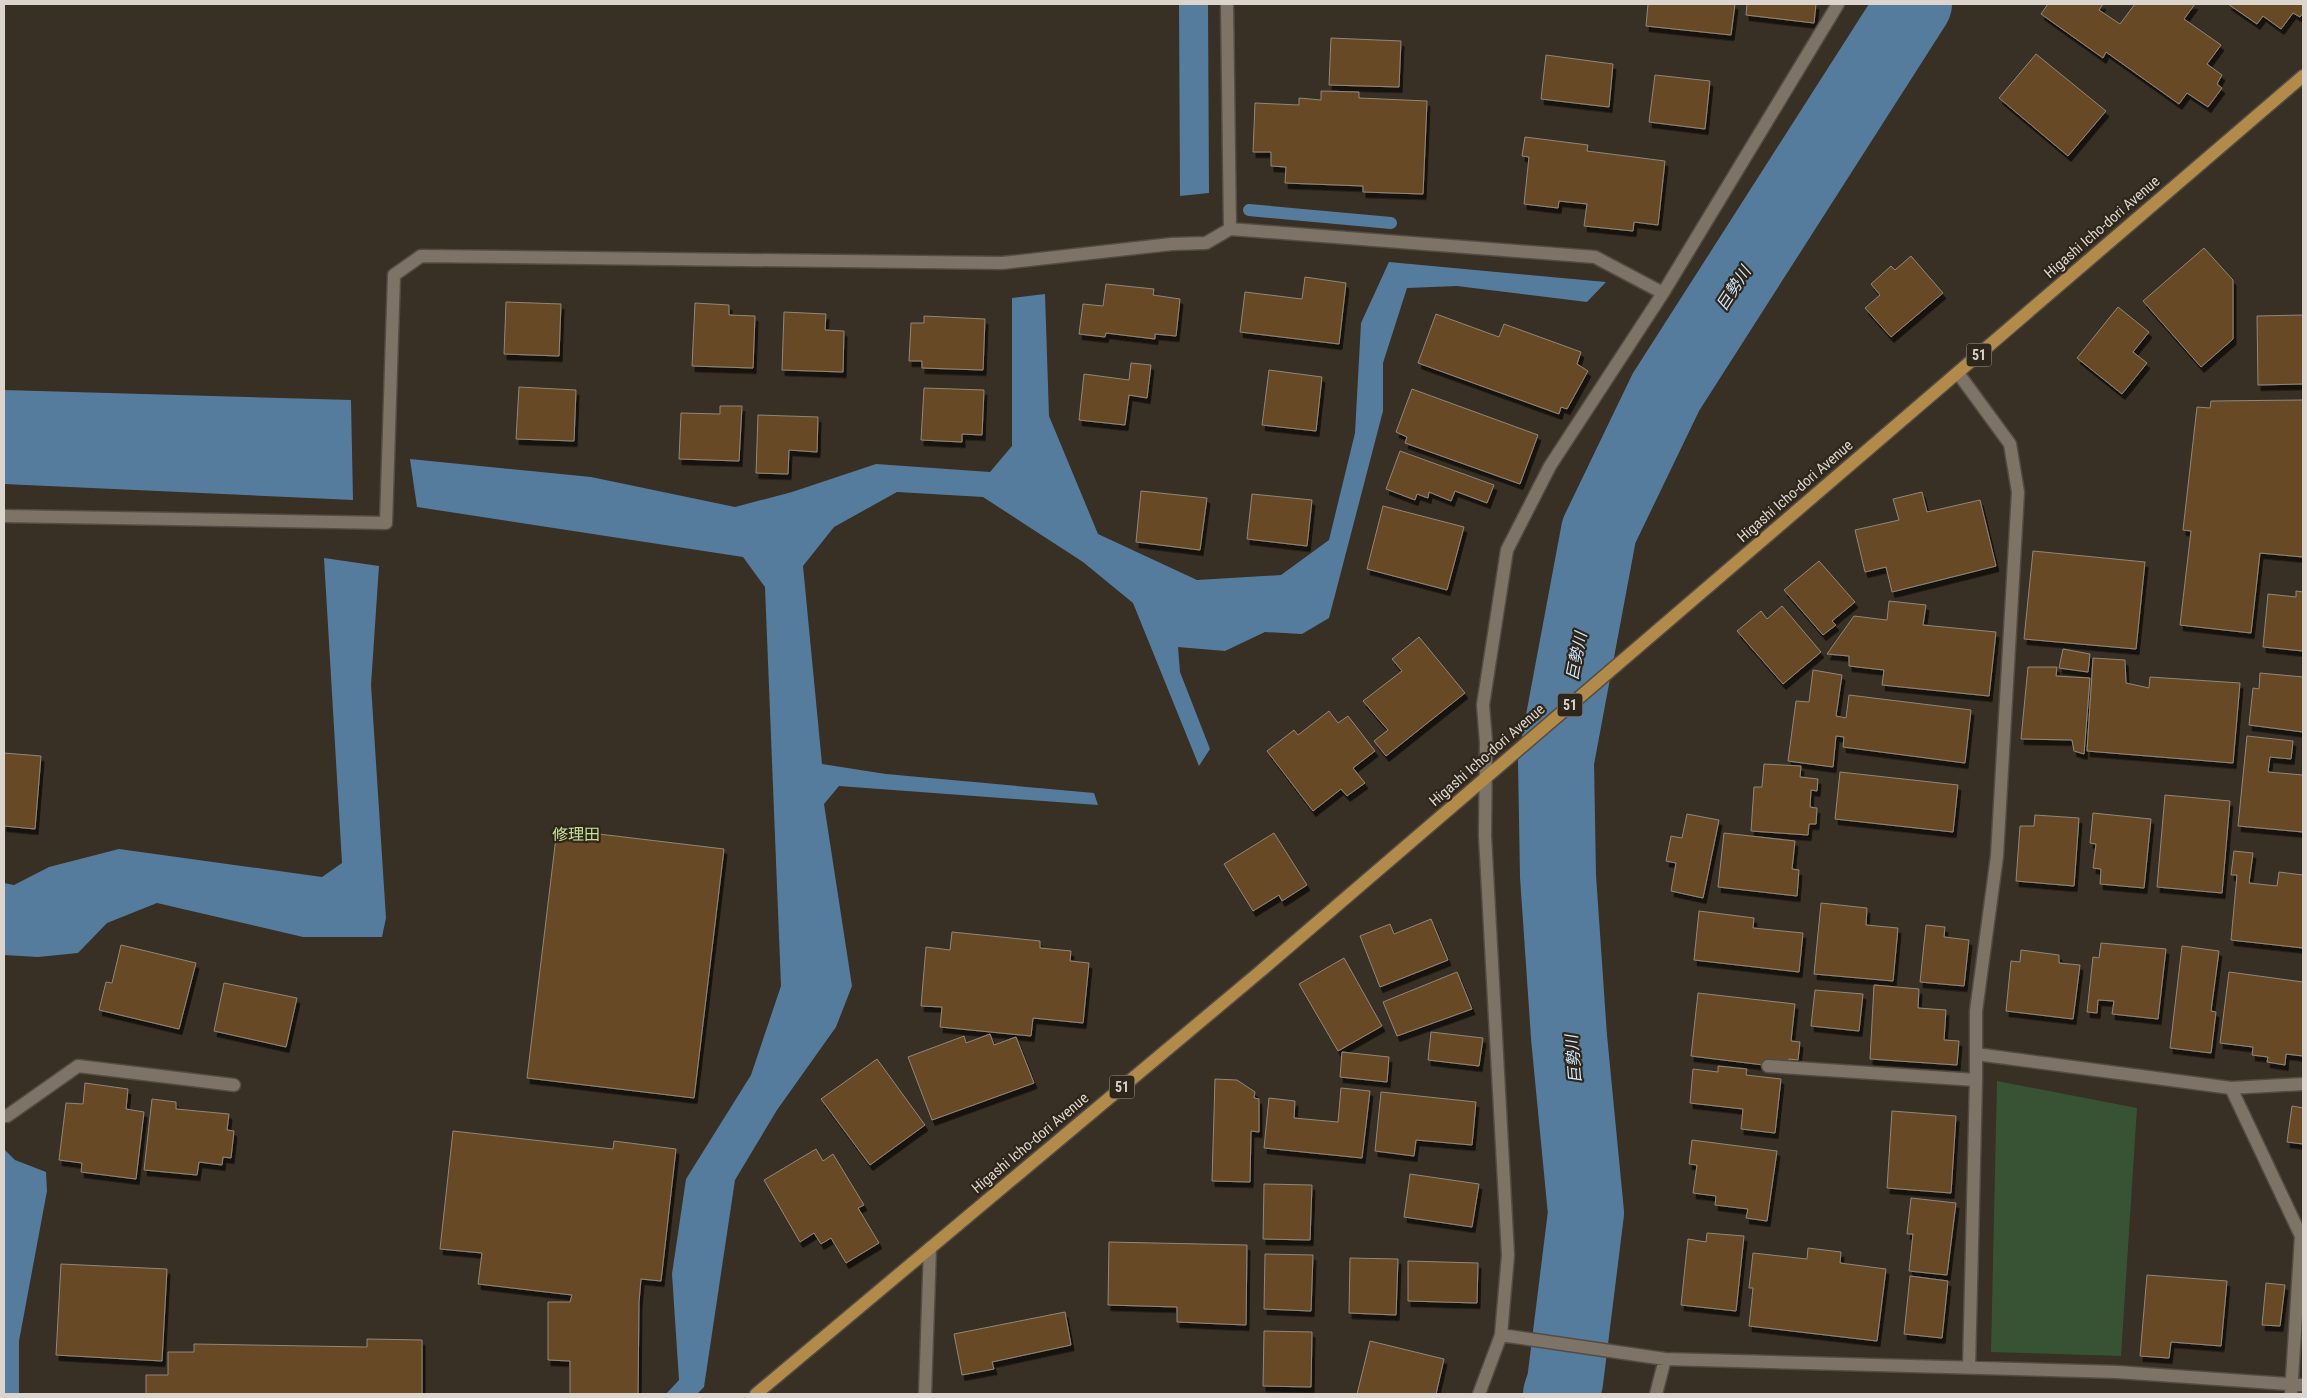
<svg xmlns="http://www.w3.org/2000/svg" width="2307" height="1398" viewBox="0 0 2307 1398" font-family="'Roboto Condensed','Noto Sans JP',sans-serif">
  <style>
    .green { fill: #375334 }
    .water { fill: #557c9c }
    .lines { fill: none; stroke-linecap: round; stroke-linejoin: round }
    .stream { stroke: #557c9c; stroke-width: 12 }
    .river { stroke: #557c9c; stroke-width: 76 }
    .building { fill: #684a25; stroke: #91867a; filter: url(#shadow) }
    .minor-casing { stroke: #544c43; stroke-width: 15 }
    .primary-casing { stroke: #544c43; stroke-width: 15 }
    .minor { stroke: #7d7367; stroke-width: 12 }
    .primary { stroke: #b28a4a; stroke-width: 12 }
    .labels { text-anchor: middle; stroke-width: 4.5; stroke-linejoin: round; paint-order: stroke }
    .shield { fill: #2e251b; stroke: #a7a098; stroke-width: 1 }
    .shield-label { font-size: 14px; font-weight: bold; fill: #dbd5ce }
    .street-label { font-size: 15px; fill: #dbd5ce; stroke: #2e251b }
    .water-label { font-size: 16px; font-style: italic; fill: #cfe7fc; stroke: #2e251b }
    .neighbourhood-label { font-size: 16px; fill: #c6e097; stroke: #2e251b }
  </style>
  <defs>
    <filter id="shadow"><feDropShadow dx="3" dy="5.5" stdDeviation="0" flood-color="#0009"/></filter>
  </defs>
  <rect width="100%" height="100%" fill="#382f25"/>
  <path class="green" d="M1997 1081 2137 1108 2121 1356 1991 1352Z"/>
  <path class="water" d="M1179 4H1208L1209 193 1180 196Z
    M1389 262 1606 282 1587 302 1457 286 1407 288 1383 363V411L1329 618 1302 634 1265 632 1225 651 1178 647 1180 672 1210 749 1199 766 1133 603 1083 562 983 497 897 492 834 527 803 566 822 764 886 774 1094 793 1098 805 839 786 824 804 852 986 836 1027 777 1110 735 1180 704 1387 697 1394H666L679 1380 672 1274 686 1179 751 1075 781 986 765 587 743 557 417 507 410 459 591 477 735 507 792 492 876 464 990 472 1012 446V298L1045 294 1049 416 1098 534 1197 580 1281 575 1329 540 1355 433 1361 323Z
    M4 390 351 400 353 500 4 484Z
    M324 558 379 566 371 685 386 918 382 937H303L157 903 107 923 78 953 38 957 4 955V883L14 885 49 867 119 849 322 877 342 863Z
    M4 1149 15 1160 46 1172 47 1191 19 1341V1394H4Z"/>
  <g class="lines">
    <path class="stream" d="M1249 210 1391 223"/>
    <path class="river" d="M1561 1394 1565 1382 1586 1213 1569 1037 1558 876 1556 761 1599 531 1666 392 1914 4"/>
  </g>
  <path class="building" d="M1648 4H1735L1731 35 1646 26Z
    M1747 4H1816L1814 23 1746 15Z
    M2048 4H2103L2099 10 2120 24 2135 4H2195L2184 19 2221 45 2207 64 2222 75 2217 84 2222 88 2208 107 2187 93 2179 104 2106 52 2103 58 2041 14Z
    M2228 4H2303V13L2300 17 2293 13 2281 29 2263 16 2257 24Z
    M1331 38 1401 41 1399 87 1329 85Z
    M2036 54 2106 111 2068 156 1999 98Z
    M1546 55 1613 64 1609 107 1541 99Z
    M1655 75 1710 81 1705 129 1649 122Z
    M1321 91 1359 92V98L1427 101 1423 194 1363 192V186L1285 183 1286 167 1271 166V152H1253L1255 103 1299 105V98L1321 100Z
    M1525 137 1588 145 1587 151 1665 161 1658 225 1634 222 1633 231 1584 226 1587 204 1559 201 1558 208 1524 204 1529 157 1522 156Z
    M2204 248 2233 280V339L2201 367 2143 301Z
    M1911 256 1943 293 1891 337 1865 308 1880 295 1871 284 1891 266 1895 270Z
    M1305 277 1346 283 1339 344 1240 332 1245 292 1302 299Z
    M1106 284 1154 289 1153 295 1180 299 1176 336 1155 334V339L1106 333 1105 337 1079 334 1083 304 1103 306Z
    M506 302 561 304 559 356 504 354Z
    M695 303 729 305V315L755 316 753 368 692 366Z
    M2118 307 2149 332 2133 352 2147 363 2122 394 2077 358Z
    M784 312 826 314 825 330 844 331 843 372 782 370Z
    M1436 314 1499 337 1504 324 1581 352 1577 364 1588 371 1567 409 1561 407 1559 414 1418 363Z
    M2303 315V384L2258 385 2257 316Z
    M924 316 985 319 983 370 922 368V361H909L911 323H924Z
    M1131 363 1151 365 1147 398 1129 395 1125 425 1079 420 1084 374 1129 380Z
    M1269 370 1322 377 1316 431 1262 425Z
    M519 387 576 390 574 441 516 439Z
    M924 388 984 390 982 435 962 434V442L921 440Z
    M1412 389 1538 435 1520 484 1405 443 1407 437 1396 432Z
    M2303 400V557L2260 553 2251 633 2180 625 2191 531 2183 530 2197 407 2210 408 2211 401Z
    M720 406H742L739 461 679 459 681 413 720 414Z
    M758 415 818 417 817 452 789 450 788 474 756 473Z
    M1400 451 1494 485 1487 503 1455 491 1451 501 1429 492 1428 498 1417 494 1415 500 1386 489Z
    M1141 491 1207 498 1200 550 1136 542Z
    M1922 492 1927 512 1980 500 1996 566 1892 592 1886 567 1865 572 1855 530 1899 520 1893 499Z
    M1252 494 1312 500 1307 546 1247 539Z
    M1383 506 1464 527 1447 590 1367 569Z
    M2033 551 2145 562 2136 649 2024 639Z
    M1819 561 1855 602 1832 621 1836 625 1823 635 1784 590Z
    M2296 591 2303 592V651L2263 647 2268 594 2296 597Z
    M1889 601 1926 605 1923 625 1996 632 1989 696 1882 685 1884 670 1849 666V656L1827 654 1854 616 1887 620Z
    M1782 606 1821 652 1783 684 1737 631 1761 611 1767 619Z
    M1419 637 1465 693 1386 756 1374 741 1388 730 1363 701 1402 671 1392 659Z
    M2063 649 2090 654 2088 672 2059 668Z
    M2093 658 2125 660 2126 683 2149 688 2150 677 2240 683 2233 763 2087 751Z
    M2028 667H2057L2056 676 2090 678 2084 754 2074 751 2072 740 2021 739Z
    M1813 670 1842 675 1836 716 1846 718 1849 695 1971 710 1965 763 1843 747 1844 737 1836 736 1833 767 1788 761 1796 701 1809 702Z
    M2260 673 2303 677V732L2249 725 2253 688 2259 689Z
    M1329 711 1338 723 1348 716 1375 751 1353 768 1365 783 1347 796 1341 789 1313 811 1267 751 1294 730 1298 735Z
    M2247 736 2293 741 2291 759 2270 757 2268 772 2303 775V832L2238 826Z
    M4 753 41 756 35 829 4 826Z
    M1764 764 1801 766 1800 777 1818 779 1817 791 1811 790 1810 807 1817 808 1816 824H1809L1808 835 1751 831 1754 787H1762Z
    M1840 772 1958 785 1953 832 1835 819Z
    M2165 795 2230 801 2222 893 2157 887Z
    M2093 813 2151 819 2144 888 2100 884 2101 869 2093 868 2096 844 2090 843Z
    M1687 814 1719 820 1703 898 1671 891 1676 863 1666 861 1671 836 1682 838Z
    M2035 815 2079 818 2074 886 2016 881 2020 826H2034Z
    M557 829 724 849 694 1098 527 1078Z
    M1274 833 1307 885 1282 901 1279 895 1253 911 1224 864Z
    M1724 833 1795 841 1792 869 1799 870 1797 896 1718 887Z
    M2234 851 2253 853 2249 883 2277 886 2279 872 2303 875V948L2231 940 2237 875H2231Z
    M1821 903 1867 908 1866 925 1898 928 1893 981 1814 974Z
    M1699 911 1754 918 1753 928 1803 933 1799 972 1694 960Z
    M1431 919 1448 960 1380 987 1360 936 1390 924 1394 934Z
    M1926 925 1945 927 1944 937 1969 940 1964 986 1920 982Z
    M952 932 1040 941V948L1071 951 1070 961 1089 963 1083 1023 1033 1018 1031 1036 940 1027 942 1007 921 1006 926 947 950 950Z
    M2101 943 2166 949 2158 1019 2112 1014 2114 1001 2098 1000 2097 1013 2087 1012 2093 957 2099 958Z
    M121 945 196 963 179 1029 99 1010 106 982 112 983Z
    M2182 946 2219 951 2211 1011 2216 1012 2211 1053 2170 1048Z
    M2021 950 2059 955V963L2080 965 2073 1019 2006 1011 2011 961 2020 962Z
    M1344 958 1382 1026 1338 1051 1299 984Z
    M1457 972 1472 1009 1397 1036 1383 1002Z
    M2229 972 2303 982V1056L2286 1054 2285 1065 2267 1062 2268 1057 2252 1055 2253 1047 2220 1043Z
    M224 983 297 998 286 1047 214 1031Z
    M1874 985 1919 989 1918 1008 1946 1010 1944 1040 1959 1041 1957 1065 1870 1059Z
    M1815 990 1863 994 1859 1031 1811 1026Z
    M1698 993 1795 1004 1791 1041 1800 1042 1798 1060 1789 1059 1788 1068 1691 1056Z
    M1431 1032 1483 1038 1479 1066 1428 1060Z
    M990 1034 994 1045 1016 1037 1034 1083 932 1120 908 1057 964 1036 966 1043Z
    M1342 1052 1389 1057 1387 1082 1340 1077Z
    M877 1059 925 1125 870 1165 821 1099Z
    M1718 1066 1747 1069 1746 1075 1781 1079 1775 1133 1741 1129 1743 1109 1690 1103 1693 1069 1718 1072Z
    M1215 1079 1237 1080 1255 1092 1254 1098 1259 1099V1132L1251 1131 1250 1182 1212 1181Z
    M85 1083 128 1089 126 1109 144 1112 136 1179 81 1172 82 1163 59 1160 66 1103 83 1104Z
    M1341 1088 1370 1091 1362 1158 1264 1148 1269 1098 1295 1101 1294 1118 1338 1122Z
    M1381 1092 1476 1102 1472 1145 1416 1140 1414 1156 1375 1151Z
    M152 1099 176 1102V1109L229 1114 227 1130 234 1131 231 1158 223 1157 222 1165 199 1162 197 1175 144 1170Z
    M2292 1106 2303 1108V1144L2287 1142Z
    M1892 1111 1956 1116 1951 1193 1887 1188Z
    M453 1131 613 1149 614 1141 676 1149 661 1281 641 1279 639 1302 638 1394H570V1361L548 1360V1302H570L572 1295 478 1284 482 1253 440 1249Z
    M1692 1140 1777 1151 1767 1221 1746 1218 1748 1209 1715 1205 1716 1196 1693 1193 1697 1165 1689 1164Z
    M816 1149 823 1161 833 1154 864 1205 858 1208 879 1243 846 1263 831 1238 821 1244 814 1233 800 1242 764 1180Z
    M1410 1174 1479 1184 1472 1227 1404 1217Z
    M1264 1184 1312 1185 1310 1240 1263 1239Z
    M1911 1198 1956 1203 1947 1275 1909 1271 1913 1234H1907Z
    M1707 1233 1744 1236 1736 1311 1681 1305 1688 1239 1706 1242Z
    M1109 1242 1247 1245 1246 1325 1177 1322V1307L1108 1305Z
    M1808 1248 1841 1252 1840 1263 1886 1269 1877 1341 1749 1326 1753 1288H1749L1753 1253 1807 1259Z
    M1265 1254 1313 1255 1311 1311 1264 1309Z
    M1350 1258 1398 1259 1396 1315 1349 1313Z
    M1408 1261 1478 1263 1477 1303 1408 1301Z
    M61 1264 167 1269 162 1361 56 1355Z
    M2147 1275 2227 1281 2221 1346 2171 1342 2169 1358 2140 1356Z
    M1910 1276 1948 1281 1942 1338 1904 1334Z
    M2266 1283 2285 1285 2280 1326 2262 1325Z
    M1065 1312 1071 1345 992 1362 994 1369 962 1375 954 1334Z
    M1264 1331 1312 1332 1311 1387 1263 1386Z
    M367 1339 422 1340V1394H146V1375H168V1352H194V1344L367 1347Z
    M1370 1341 1444 1359 1436 1394H1357Z"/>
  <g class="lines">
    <g class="minor-casing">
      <path id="minor" d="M1227 4 1230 229
        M1958 373 2010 444 2018 492 1997 856 1976 1011V1080L1969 1368
        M4 516 386 523 394 275 421 256 1002 263 1172 244 1206 243 1230 229 1595 257 1663 293
        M1976 1054 2231 1088 2303 1084
        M1768 1066 1976 1080
        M2231 1088 2301 1236 2291 1394
        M4 1116H7L78 1066 234 1085
        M1501 1335 1665 1359 2117 1372 2303 1385
        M925 1394 930 1248
        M1479 1394 1501 1335 1508 1255 1485 836 1486 742 1483 705 1507 550 1550 466 1663 293 1838 4
        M1656 1394 1665 1359"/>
    </g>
    <g class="primary-casing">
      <path id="primary" d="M756 1394 1256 975 2303 76"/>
    </g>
    <use href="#minor" class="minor"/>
    <use href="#primary" class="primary"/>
  </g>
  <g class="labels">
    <g class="shield">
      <rect x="1966.5" y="343.5" width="25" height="23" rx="4"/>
      <rect x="1557.5" y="693.5" width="25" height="23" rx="4"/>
      <rect x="1109.5" y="1075.5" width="25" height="23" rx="4"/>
    </g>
    <g class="shield-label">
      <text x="1979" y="360">51</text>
      <text x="1570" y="710">51</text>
      <text x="1122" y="1092">51</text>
    </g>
    <g class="street-label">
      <text transform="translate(2102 227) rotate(-41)" y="5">Higashi Icho-dori Avenue</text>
      <text transform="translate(1795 491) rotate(-41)" y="5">Higashi Icho-dori Avenue</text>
      <text transform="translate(1487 755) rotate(-41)" y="5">Higashi Icho-dori Avenue</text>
      <text transform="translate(1030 1143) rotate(-40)" y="5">Higashi Icho-dori Avenue</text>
    </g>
    <g class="water-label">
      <text transform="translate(1733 288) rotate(-57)" y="6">巨勢川</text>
      <text transform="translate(1576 656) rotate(-79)" y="6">巨勢川</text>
      <text transform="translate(1573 1059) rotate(-95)" y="6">巨勢川</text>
    </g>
    <g class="neighbourhood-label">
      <text x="576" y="840">修理田</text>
    </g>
  </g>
  <rect width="2307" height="1398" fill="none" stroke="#dbd5ce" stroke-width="10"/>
</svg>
